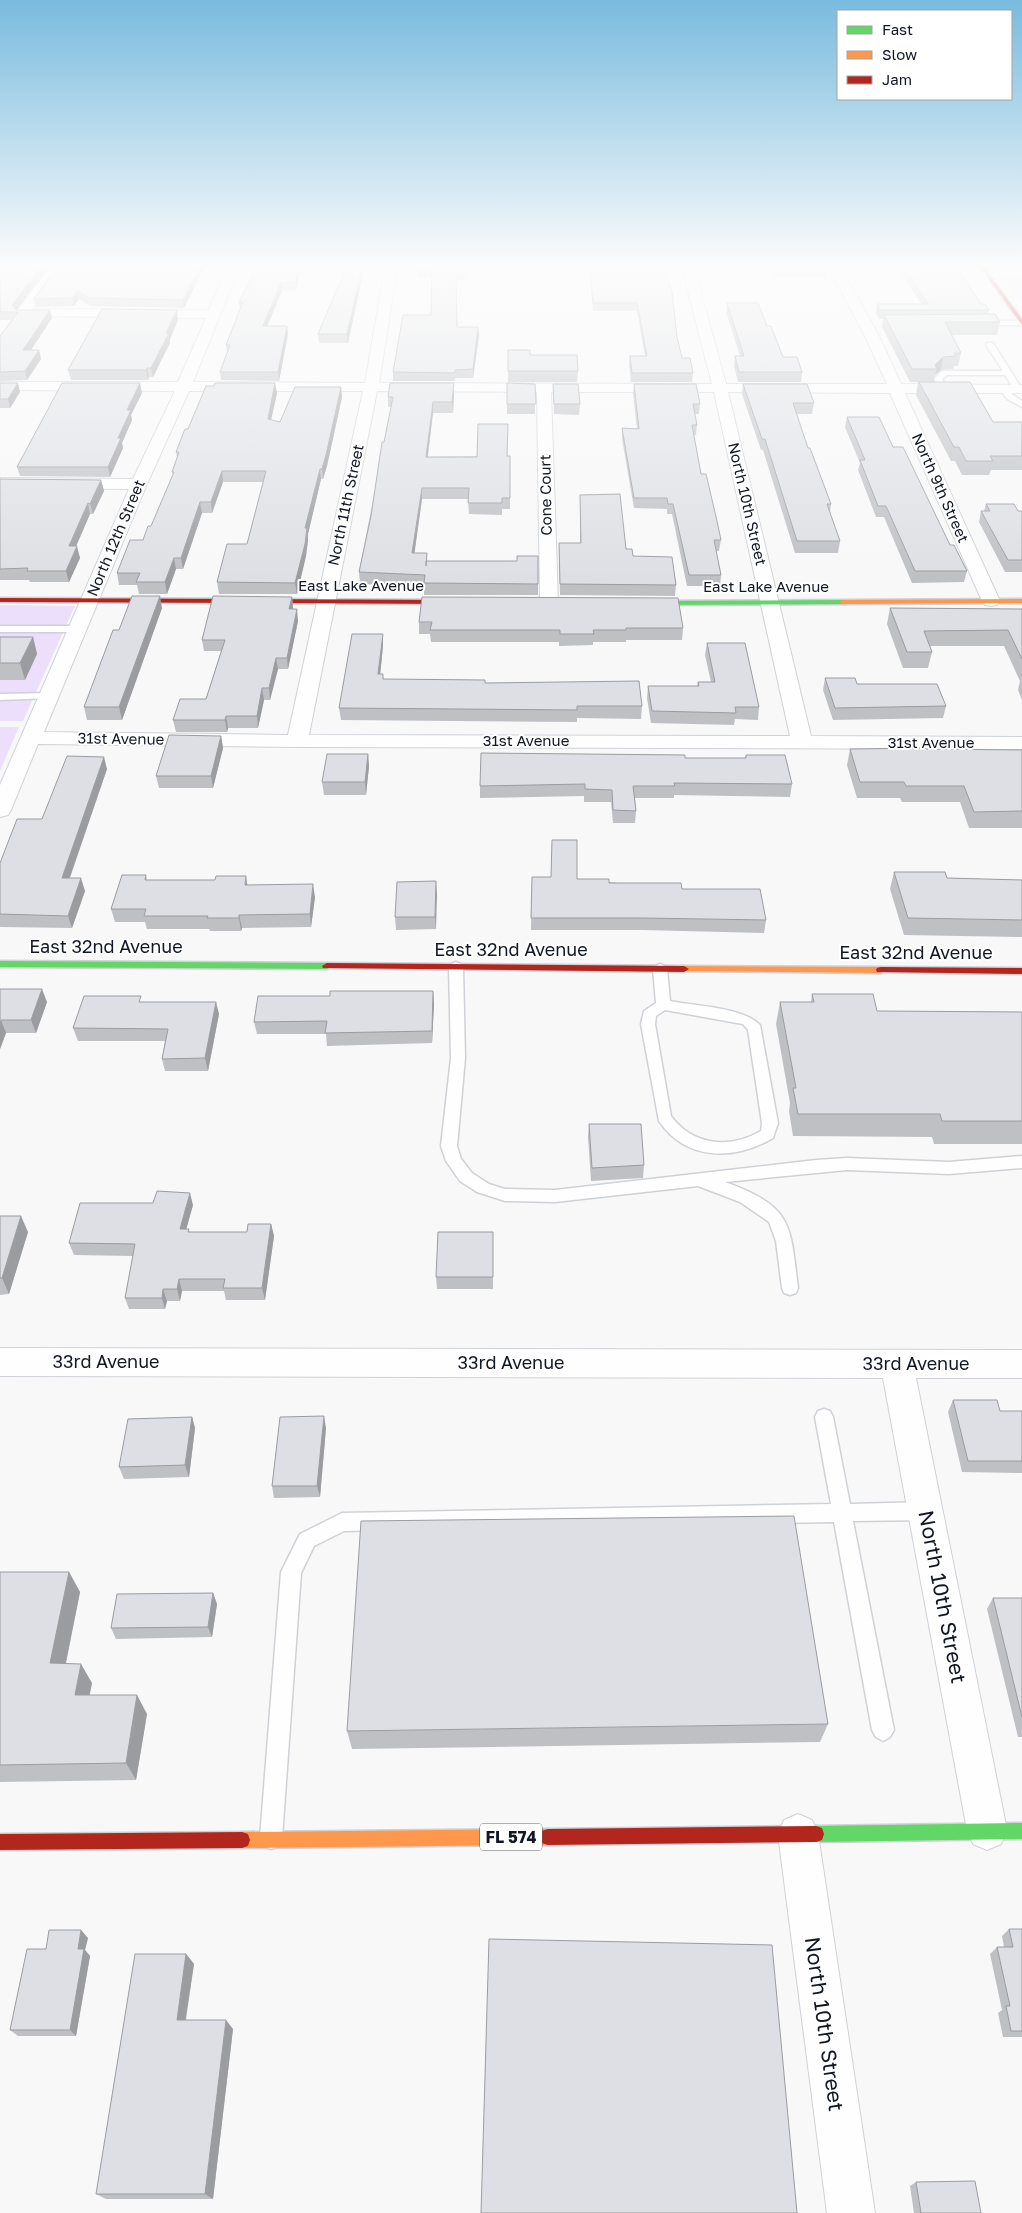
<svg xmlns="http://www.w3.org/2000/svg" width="1022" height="2213" viewBox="0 0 1022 2213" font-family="'Golos Text',sans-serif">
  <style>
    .green { fill: #ecdffb }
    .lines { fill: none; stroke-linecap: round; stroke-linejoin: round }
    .lane-casing { stroke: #ced2d7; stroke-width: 3 }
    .street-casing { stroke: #ced2d7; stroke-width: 2 }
    .fast-casing { stroke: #ced2d7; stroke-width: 3 }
    .slow-casing { stroke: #ced2d7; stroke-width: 3 }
    .jam-casing { stroke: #ced2d7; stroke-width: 3 }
    .lane { fill: #fefefe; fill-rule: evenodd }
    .street { fill: #fefefe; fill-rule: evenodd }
    .fast { fill: #63d668; fill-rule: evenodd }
    .slow { fill: #ff974d; fill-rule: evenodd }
    .jam { fill: #b3261e; fill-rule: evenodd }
    .wall { fill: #bec0c4 }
    .shaded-wall { fill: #9b9ca0 }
    .building { fill: #dddfe4; stroke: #9b9ca0 }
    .labels { text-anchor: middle; stroke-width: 4; stroke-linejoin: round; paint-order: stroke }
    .far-street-label { font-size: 15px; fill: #111823; stroke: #fff }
    .shield { fill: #fff; stroke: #585d65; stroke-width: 1 }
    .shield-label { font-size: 16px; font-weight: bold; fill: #111823 }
    .street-label { font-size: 18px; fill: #111823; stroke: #fff }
    .near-street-label { font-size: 21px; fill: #111823; stroke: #fff }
  </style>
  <rect width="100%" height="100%" fill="#f8f8f8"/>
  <path class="green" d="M1001 276H1022V303Z
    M0 605 75 606 23 721H0Z
    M0 727H19L0 771Z"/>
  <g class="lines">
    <g class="lane-casing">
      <path id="lane" d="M977 321H1021L1022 325H977Z
        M987 343H993L1022 389 1021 391H1015L1005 375H947L942 379 948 389 941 391 934 379 942 371H1003L986 345Z
        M1001 387H1007L1013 395 1022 401V407L1007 399 1000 389Z
        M0 626H78L83 629 78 632H0Z
        M48 693 53 696 52 698 0 700V694Z
        M456 962 461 964 463 967 465 1058 457 1146 461 1159 472 1173 489 1184 505 1189 555 1190 816 1160 847 1158 949 1162 1022 1156V1168L949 1174 847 1170 725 1182C793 1207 790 1223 798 1288L796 1293 790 1295 784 1293 782 1288 776 1241 769 1222 740 1202 698 1186 555 1202 505 1201 477 1192 460 1181 446 1161 441 1146 451 1058 449 967 451 964Z
        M660 964 665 966 667 969 670 1001C694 1006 743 1007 760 1025L778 1123 773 1138C734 1161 686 1161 659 1121L641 1024 644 1011 656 1003 653 969 655 966ZM665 1010 737 1023 743 1024 748 1030 762 1123 761 1131C730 1149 693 1146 671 1116L655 1024 656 1016Z
        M824 1409 830 1411 833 1417 850 1504 926 1502 933 1505 936 1511 933 1517 926 1520 853 1521 894 1730 890 1737 883 1741 876 1737 872 1730 834 1522 344 1531 314 1546 301 1573 282 1838 279 1846 271 1849 263 1846 260 1838 281 1572 300 1534 342 1513 831 1504 815 1417 818 1411Z"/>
    </g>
    <g class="street-casing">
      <path id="street" d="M49 268H61L32 309 209 310 227 268H239L193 382 365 383 385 268H397L379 383 712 384 682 268H694L726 384H887L865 336 829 268H841L879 336 901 384 1022 385V393H905L1000 601 997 605 991 606 985 605 982 601 890 393 728 392 811 736 1022 737V749L297 747 38 744 11 810 8 815 0 817V785L129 489 0 488V478L133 479 175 391 0 390V382H178L206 318 18 316 16 313ZM189 391H363L288 735 44 732 147 484ZM377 391 537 392 540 602 543 606 549 607 555 606 558 602 551 392H714L790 736 309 735Z
        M987 270H1022V278L983 277 981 274 983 271Z
        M0 1348 1022 1350V1378H916L1007 1830 1001 1844 987 1850 973 1844 967 1830 883 1378 0 1376Z
        M798 1814 812 1820 818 1834 875 2213H827L778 1834 784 1820Z"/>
    </g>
    <g class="fast-casing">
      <path id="fast" d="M843 600 847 602 846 604 641 605 637 603 641 601Z
        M0 961 327 963 332 966 327 969 0 967Z
        M1022 1823V1839L816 1842 810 1840 808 1834 810 1828 816 1826Z"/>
    </g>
    <g class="slow-casing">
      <path id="slow" d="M1022 599V603L843 604 839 602 843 600Z
        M684 966 881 967 886 970 881 973 680 971 679 969 680 967Z
        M548 1829 554 1831 556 1837 554 1843 548 1845 242 1848 236 1846 234 1840 236 1834 242 1832Z"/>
    </g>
    <g class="jam-casing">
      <path id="jam" d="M981 268H985L1022 319V325Z
        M0 598 458 600 462 602 458 604 0 602Z
        M327 963 684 966 689 969 684 972 323 968 322 966Z
        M881 967 1022 968V974L877 972 876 970 877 968Z
        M816 1826 822 1828 824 1834 822 1840 816 1842 548 1845 542 1843 540 1837 542 1831 548 1829Z
        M242 1832 248 1834 250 1840 248 1846 242 1848 0 1850V1834Z"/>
    </g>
    <use href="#lane" class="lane"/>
    <use href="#street" class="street"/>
    <use href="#fast" class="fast"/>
    <use href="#slow" class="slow"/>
    <use href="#jam" class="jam"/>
  </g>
  <path class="wall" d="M0 268H48L17 310H50L52 318 31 350H39L41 359 27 380 0 381V336L12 320H0Z
    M204 268 184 308 91 306 79 299 74 306 36 307 34 299Z
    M256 268H367V269H364L348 343H319L318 334 346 269H301L296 290 282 291 267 326H287L288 334 279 381 221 380 220 372 227 354 226 345 240 310 239 302Z
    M466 268 465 281H456L457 327 479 335 473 378H455V381H393V372L431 315 432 278H418L417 270Z
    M589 268H665L677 337 682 358 693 373 692 382H631L629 364 630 356H645L637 311H593Z
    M769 268H825L827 272 826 278H776Z
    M898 268H957L981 304 989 310 988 314 1000 322 997 335H952L961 353 958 366H954L953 369 941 370 935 375 934 382 993 422H1022V470H991L989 475H962L955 461H951L916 395 918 382H910L882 327 883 319H879L876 313 877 304H921Z
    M727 303 767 326 783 357 802 372 801 382H738L734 366 735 356H740L726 312Z
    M178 320 170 339V343L153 377H149L148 380H71L68 370Z
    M508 350 530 355 578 371 577 382H508Z
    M0 383 20 392 10 408H0Z
    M454 383V393L453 413H433L428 457 510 456V509H502V515L469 514 468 499H422L414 553H427V561H517L538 556V595H424V587L360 584 359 572 391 407H388V397Z
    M507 383 535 384V414H507Z
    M553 384 580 404 579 415 554 414Z
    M634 384 700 404 699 414H695L697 425 696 435H694L701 474 721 540 719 551H716L721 575 720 586H687L672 514H667V509L634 508 622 439V428L637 429 633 394Z
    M743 384 814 403 812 414H796L808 448 831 504 830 512 840 541 838 553H795L763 450H761L742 394Z
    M341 387 342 397 327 466 323 479H321L308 534V540L306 556 297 594H219L217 582 247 544 263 482H223L212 513H202L183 569H176L167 594H139L137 585H119L117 573 143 540 151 526 173 475 172 472 177 458 176 452 188 429 277 393 271 420 280 422Z
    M142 393 131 415 132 420 122 443 123 448 110 477 20 476 17 467Z
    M847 417 893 447 950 545 967 571 964 582 912 583 884 517H876L858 470 860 463 845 427Z
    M0 479 101 480 104 491 93 514H90L76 546 80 558 69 582H30L29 580H0Z
    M580 495 633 556 676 585 675 596 560 595 559 543H580Z
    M986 504 1018 511H1022V572H1005L979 522 981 511H984Z
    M292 597 293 609 298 621 288 669H278L270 700H264L258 728H228L227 732H176L173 720 206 699 221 651H204L202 640Z
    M162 608 122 720H87L84 707 119 630Z
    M890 608 1022 609V700L1018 690 1020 681 1004 646H930L932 652 928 668H903L887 624Z
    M419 622 683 628 682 640H626V642H593V645L559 646V642H431L430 634H419Z
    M383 634V646L380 674 384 679 485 683 642 706 641 719 577 718V722L341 720 339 708Z
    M0 637H33L37 654 25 680H0Z
    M707 643 759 707 758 720 735 719 734 725 651 723 647 698 648 686H697L698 682H711L705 655Z
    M825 678 857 684 946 706 943 718 833 720 823 690Z
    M221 736 223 748 213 788H159L156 776Z
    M850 749 1022 750V828H969L960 802H902L900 798H857L847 765Z
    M368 754 369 766 366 795H324L322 782Z
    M746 755 792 784 790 797 674 795V798H635L636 811 635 823H613L611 802H584V796L480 798V786L685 758H745Z
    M107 769 70 878 85 891 72 928 0 927V863L42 819Z
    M894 872 947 878 1022 880V937L904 935 890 889Z
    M146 875 147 880 248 885 315 897 311 927 242 928 241 931H210L209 929H147L145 922H115L111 909Z
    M532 877 577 879 682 889 766 920 764 933 642 930H531Z
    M436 881V929L396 930 395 917Z
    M0 989 47 1002 36 1033H6L0 1049Z
    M433 991 434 1004 432 1043 327 1046 326 1034H257L254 1022 330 996Z
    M812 994 877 1011 1022 1012V1144H934L932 1137 793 1136 789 1111 790 1103 776 1024 780 1002H811Z
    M143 1002 219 1014 208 1071H165L162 1059 165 1041H78L73 1028Z
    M589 1124 644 1165 643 1178 591 1181 588 1137Z
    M193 1205 186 1229 190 1232H247L271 1224 274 1236 265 1300H226L224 1291H182L180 1301H167L165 1309H129L125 1298 133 1256 74 1255 69 1243Z
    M0 1216 28 1232 9 1294 0 1295Z
    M493 1232V1289H437L436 1277Z
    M953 1400 1000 1411H1022V1473L962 1472 948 1412Z
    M192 1417 195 1428 189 1477 124 1479 119 1467Z
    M326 1428 320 1497 274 1498 272 1486Z
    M0 1572H69L80 1592 66 1663 92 1683 89 1695 147 1714 136 1780 0 1782Z
    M213 1593 217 1604 212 1637 116 1639 111 1628Z
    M993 1598H1022V1737H1018L987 1609Z
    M828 1724 820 1742 352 1749 347 1731Z
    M1009 1929H1022V2037H1003L998 2013 1002 2010 990 1954 997 1947H1004L1002 1936Z
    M88 1938 85 1950 90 1956 76 2036H18L10 2030 46 1949Z
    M186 1954 194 1964 186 2020 233 2029 213 2199H106L96 2194Z
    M916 2182 981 2213H914L910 2186Z"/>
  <path class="shaded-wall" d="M40 268H48L15 312 12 305Z
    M199 268H204L184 308 183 300Z
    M298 268H301L296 290V282Z
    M362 268H364V269L348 343 347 334Z
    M281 282 282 291 264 334 263 326Z
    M77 291 79 299 74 306 73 298Z
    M50 310 52 318 25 359 23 350Z
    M177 310 178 320 170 339V343L153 377 151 368Z
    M287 326 288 334 279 381 278 372Z
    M478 327 479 335 473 378V369Z
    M39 350 41 359 27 380 25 371Z
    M943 357 941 370 935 375 937 369 935 365Z
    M147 368 149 377 148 380 146 370Z
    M18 383 20 392 10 408 8 399Z
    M140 383 142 393 131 415 132 420 122 443 123 448 110 477 108 467 127 410Z
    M275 383 277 393 269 429 268 419Z
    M454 383V393L453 413 452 402Z
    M341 387 342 397 327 466 323 479 322 469Z
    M433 402V413L426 468V457Z
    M320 469 321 479 308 534V540L306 556 297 594 295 583 305 528Z
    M222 471 223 482 212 513 211 502Z
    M101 480 104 491 93 514 90 504Z
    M422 488V499L413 564 412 553Z
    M200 502 202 513 183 569 181 558Z
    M88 503 90 514 71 558 69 546Z
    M77 546 80 558 69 582 66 571Z
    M174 558 176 569 167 594 165 582Z
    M160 596 162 608 122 720 119 707Z
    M292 597 293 608 290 621 289 609Z
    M297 609 298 621 288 669 287 658Z
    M383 634V646L379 686 378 674Z
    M33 637 37 654 25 680 20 663Z
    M276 658 278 669 270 700 269 688Z
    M262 688 264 700 258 728 257 716Z
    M226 716 228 728 227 732 225 720Z
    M221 736 223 748 213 788 211 776Z
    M368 754 369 766 366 795 365 782Z
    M104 757 107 769 65 891 62 878Z
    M246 876 248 889 245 885Z
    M81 878 85 891 72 928 68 916Z
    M436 881 437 894 436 929 435 917Z
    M313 884 315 897 311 927 310 914Z
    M239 915 242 928 241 931 239 918Z
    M42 989 47 1002 36 1033 31 1020Z
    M433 991 434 1004 432 1043V1031Z
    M216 1002 219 1014 208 1071 205 1058Z
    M1 1020 6 1033 0 1049V1023Z
    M190 1193 193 1205 183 1241 180 1229Z
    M21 1216 28 1232 9 1294 2 1278Z
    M271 1224 274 1236 265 1300 262 1288Z
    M179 1279 182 1291 180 1301 177 1289Z
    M163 1289 167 1301 165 1309 162 1298Z
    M324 1416 326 1428 320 1497 317 1486Z
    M192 1417 195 1428 189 1477 185 1465Z
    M69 1572 80 1592 62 1682 50 1663Z
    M213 1593 217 1604 212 1637 208 1627Z
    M81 1664 92 1683 86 1714 75 1695Z
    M137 1695 147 1714 136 1780 126 1763Z
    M81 1930 88 1938 85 1950 90 1956 76 2036 70 2030 78 1949Z
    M186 1954 194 1964 184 2029 177 2020Z
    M226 2020 233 2029 213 2199 205 2194Z"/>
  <path class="building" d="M0 268H40L12 305 16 310H50L23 350H39L25 371 0 372V336L18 312H0Z
    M56 268H199L183 300 89 298 77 291 73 298 34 299Z
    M256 268H298L296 282H281L263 326H287L278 372H220L230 345H226L243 302H239Z
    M346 268H362L347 334H318Z
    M418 268H465V273H456L457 327H478L473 369 455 370V373L393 372 403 315H431L432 270H417Z
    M590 268H665L672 292 677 337 682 358H690L693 373H632L630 356H647L637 303H593Z
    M774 268H825L827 272H776Z
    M905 268H957L981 304H985L989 310H880L877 304H928Z
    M727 303H758L767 326H771L783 357H797L802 372H739L735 356H744Z
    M102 309 177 310 166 333H169L151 368H147L146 370H68Z
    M995 314 1000 322H945L961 353H954L956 356 943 357 935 365 937 369H912L884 315Z
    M508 350H530V355H577L578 371H508Z
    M919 382H970L993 422H1022V456H990L993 461H966L959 447H954Z
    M0 383H18L8 399H0Z
    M62 383H140L127 410H131L118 438H121L108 467H17Z
    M215 383H275L268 419 280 422 295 387H341L326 455 322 469H320L305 528H307L305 544 295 583 217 582 227 544H247L266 471H222L211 502H200L181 558H174L165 582H136L140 573H117L130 540H143L148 526H151L174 472H172L179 452H176L185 429H188L206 386H214Z
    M390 383H454L452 402H433L426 457H477L478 424H508L507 456H510V498H502V503H468L469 488H422L412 553H427L426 566V561H517V556H538V584L424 583 425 575 359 572 371 516 382 442H384L393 397H388Z
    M507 383 535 384 536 404H507Z
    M553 384H578L580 404H554Z
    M634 384H696L700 404H693L697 425H692L701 474H706L717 521 721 540H714L721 575H689L673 504H668L667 498H634L622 428 639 429Z
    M743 384H807L814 403H793L808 448H810L831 504H827L840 541H797L765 439H762Z
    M847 417H879L893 447H903L950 545H954L967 571H915L886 506H878L860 460H865Z
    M0 479 101 480 90 504 88 503 69 546H77L66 571H27L28 568 0 569Z
    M620 494 626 549H632L633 556 672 557 676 585 560 584 559 543H581L580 495Z
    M986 504H1014L1018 511H1022V560H1008L981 511H990Z
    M132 596H160L119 707H84L113 630H119Z
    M213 596 292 597 289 609H297L287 658H276L269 688H262L257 716H226L225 720H173L180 699H206L225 640H202Z
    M422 597 678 598 683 628H626V630H593L594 634H560V630H430L432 622H419Z
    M890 608 1022 609V659L1008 630 924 631 932 652H907Z
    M352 634H383L378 674H383V679L485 680V683L639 681 642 706H577V710L339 708Z
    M0 637H33L20 663H0Z
    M707 643H745L759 707H735L736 713 652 711 648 686H699L698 682H715Z
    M825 678H855L857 684H937L946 706 835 708Z
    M169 735 221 736 211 776H156Z
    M925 748 926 749 1022 750V811L974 812 964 786H906L904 782H860L850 749Z
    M481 753 685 755V758H746V755H785L792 784 674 783 675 786H633L636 811 613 810 612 790 585 789V784L480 786Z
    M327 754H368L365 782H322Z
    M67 756 104 757 62 878H81L68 916 0 914V863L17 819H42Z
    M552 840H577V879H609V883H681L682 889H760L766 920 643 918H531L532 877H551Z
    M894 872H945L947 878 1022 880V920L908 918Z
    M122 875H146L145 880H215L216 876H246L245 885 313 884 310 914 239 915V918H207L208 916H144L146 909H111Z
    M436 881 435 917H395L397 882Z
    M0 989H42L31 1020H1L0 1023Z
    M330 991H433L432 1031 325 1033 327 1021 254 1022 258 996H330Z
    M812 994H873L877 1011 1022 1012V1121H942L940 1114H798L793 1088H796L780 1002H814Z
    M84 996H141L139 1002H216L205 1058 162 1059 168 1029 73 1028Z
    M589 1124H641L644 1165 592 1168Z
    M157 1191 190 1193 180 1229H189L188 1232H247L248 1224H271L262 1288H223L225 1279H179L177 1289H163L162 1298H125L135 1244 69 1243 80 1203H153Z
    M0 1216H21L2 1278H0Z
    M438 1232H493V1277H436Z
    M953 1400H997L1000 1411H1022V1461H968Z
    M324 1416 317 1486H272L280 1417Z
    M192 1417 185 1465 119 1467 128 1419Z
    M794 1516 828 1724 347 1731 361 1521Z
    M0 1572H69L50 1663 81 1664 75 1695H137L126 1763 0 1765Z
    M213 1593 208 1627 111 1628 117 1594Z
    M993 1598H1022V1717Z
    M1009 1929H1022V2031H1011L1006 2006H1010L997 1947H1013Z
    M49 1930H81L78 1949H84L70 2030H10L27 1949H46Z
    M489 1939 772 1945 797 2213H481Z
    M135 1954H186L177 2020H226L205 2194H96Z
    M975 2181 981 2213H921L916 2182Z"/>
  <linearGradient id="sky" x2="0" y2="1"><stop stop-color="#79bbde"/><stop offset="0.46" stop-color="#fcfcfc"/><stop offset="1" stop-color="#fcfcfc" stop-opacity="0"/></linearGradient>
  <rect width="1022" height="578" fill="url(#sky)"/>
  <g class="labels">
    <g class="far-street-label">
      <text transform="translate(940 488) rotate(66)" y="5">North 9th Street</text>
      <text transform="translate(546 495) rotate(-91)" y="5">Cone Court</text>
      <text transform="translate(747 504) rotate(77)" y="5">North 10th Street</text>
      <text transform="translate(346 505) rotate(-78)" y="5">North 11th Street</text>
      <text transform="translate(116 538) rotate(-67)" y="5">North 12th Street</text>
      <text x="361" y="591">East Lake Avenue</text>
      <text x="766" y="592">East Lake Avenue</text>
      <text transform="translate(121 739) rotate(1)" y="5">31st Avenue</text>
      <text x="526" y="746">31st Avenue</text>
      <text x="931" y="748">31st Avenue</text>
    </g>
    <rect class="shield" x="480" y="1823.5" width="62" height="27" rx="4"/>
    <g class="shield-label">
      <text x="511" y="1843">FL 574</text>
    </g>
    <g class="street-label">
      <text x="106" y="953">East 32nd Avenue</text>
      <text x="511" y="956">East 32nd Avenue</text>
      <text x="916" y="959">East 32nd Avenue</text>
      <text x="106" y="1368">33rd Avenue</text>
      <text x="511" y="1369">33rd Avenue</text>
      <text x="916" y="1370">33rd Avenue</text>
    </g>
    <g class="near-street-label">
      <text transform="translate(942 1597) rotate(79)" y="7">North 10th Street</text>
      <text transform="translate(824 2024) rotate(82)" y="7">North 10th Street</text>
    </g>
  </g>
  <rect x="837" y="10" width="175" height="90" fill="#ffffff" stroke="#a0a3a7"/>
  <rect x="847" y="26" width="25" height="8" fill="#63d668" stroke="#a0a3a7"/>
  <text x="882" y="35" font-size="15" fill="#111823">Fast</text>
  <rect x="847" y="51" width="25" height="8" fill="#ff974d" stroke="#a0a3a7"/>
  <text x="882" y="60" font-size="15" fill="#111823">Slow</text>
  <rect x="847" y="76" width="25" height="8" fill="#b3261e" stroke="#a0a3a7"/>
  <text x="882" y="85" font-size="15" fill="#111823">Jam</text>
</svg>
